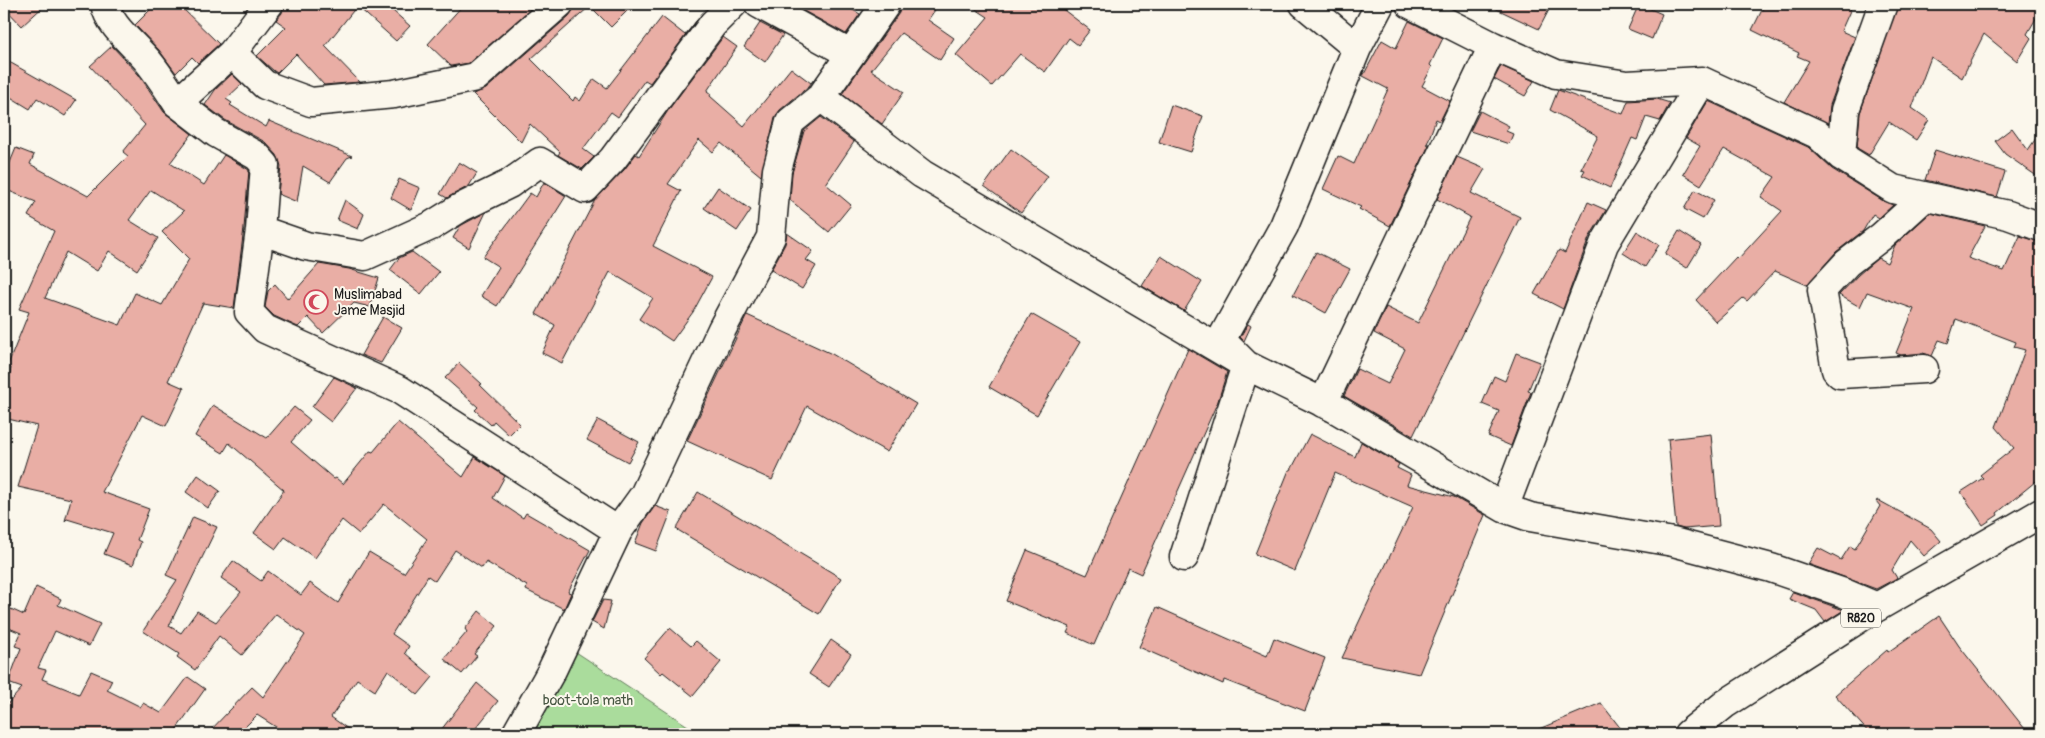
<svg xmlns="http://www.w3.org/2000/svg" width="2045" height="738" viewBox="0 0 2045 738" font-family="Pangolin,sans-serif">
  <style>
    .green { fill: #aadc9c; stroke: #637c5c }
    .building { fill: #e9aea5; stroke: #1c1c1c; fill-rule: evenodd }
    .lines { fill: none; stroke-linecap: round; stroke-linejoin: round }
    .minor-casing { stroke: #1c1c1c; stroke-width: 31 }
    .primary-casing { stroke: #1c1c1c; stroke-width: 31 }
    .minor { stroke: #fbf7ec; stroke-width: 28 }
    .primary { stroke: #fbf7ec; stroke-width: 28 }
    .labels { text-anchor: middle; stroke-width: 4; stroke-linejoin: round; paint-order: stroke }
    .shield { fill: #fbf7ec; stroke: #5f5e5a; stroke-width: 1 }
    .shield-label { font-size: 12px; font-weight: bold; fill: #1c1c1c }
    .poi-label { font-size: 14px; fill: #1c1c1c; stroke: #fbf7ec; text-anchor: start }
    .park-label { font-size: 14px; fill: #475642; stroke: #fbf7ec }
  </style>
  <rect width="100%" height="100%" fill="#fbf7ec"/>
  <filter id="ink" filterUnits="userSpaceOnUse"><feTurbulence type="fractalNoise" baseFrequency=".02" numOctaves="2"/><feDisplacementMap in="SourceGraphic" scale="10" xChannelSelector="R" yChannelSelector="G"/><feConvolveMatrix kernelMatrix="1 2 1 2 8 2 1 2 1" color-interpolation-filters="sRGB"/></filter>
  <g filter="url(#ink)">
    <path class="green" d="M576 652 700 734H532Z"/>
    <path class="building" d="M4 4H46L22 26 4 7Z
      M156 4H178L219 44 198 63 192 57 176 73 159 50 135 25Z
      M284 4H385L410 26 396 41 357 6 325 46 360 82 324 85 296 54 277 73 274 71 257 56 286 27 276 20 282 13Z
      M464 4H536L469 63 451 66 428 44Z
      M574 4H634L611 27 590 6 531 59 573 101 575 97 580 101 594 79 607 88 662 17 685 35 697 20 650 83 645 80 618 117 611 112 583 149 594 157 582 169 558 155 560 152 530 124 521 142 473 94 486 89 569 16 574 9Z
      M791 4H842L860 14 846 34Z
      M902 4H939L928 20 954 38 940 60 901 33 871 70 904 92 882 124 842 94 899 13Z
      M968 4H1056L1090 30 1078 45 1069 38 1045 72 1020 54 992 86 956 55 988 17Z
      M1486 4H1552L1539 29Z
      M1639 4 1662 14 1652 39 1628 29Z
      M1765 4H1853L1841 31 1855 37 1830 105 1828 123 1784 102 1809 61 1797 56 1799 53 1752 30Z
      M1898 4H2041V10L2027 34 2031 38 2017 61 1984 34 1962 78 1931 57 1912 108 1929 120 1916 140 1889 122 1869 155 1857 148 1860 113Z
      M1409 21 1443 38 1430 65 1432 67 1422 86 1450 101 1440 121 1436 119 1427 144 1429 145 1390 226 1359 209 1361 207 1323 189 1338 156 1354 164 1388 89 1363 76 1382 40 1396 48Z
      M760 23 783 35 765 62 744 47Z
      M723 37 737 47 707 91 711 94 710 96 744 126 791 68 811 83 815 78 809 86 780 110 775 117 761 176 721 143 713 152 699 140 668 184 681 191 653 246 712 277 693 312 672 341 639 319 653 298 610 272 562 363 542 353 555 325 536 314 595 200 624 170 636 154 639 156 669 109Z
      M112 46 139 75 164 112 192 134 170 163 204 185 224 155 249 170 244 228 234 308 203 303 168 381 184 388 166 426 142 415 102 492 149 509 137 540 141 542 133 565 104 554 113 533 67 519 65 521 71 499 18 487 37 426 4 418V402L11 368 7 367 29 312 19 309 54 231 28 216 36 202 4 189V177L16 148 34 155 30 164 88 196 128 156 123 152 145 125 90 66ZM151 190 184 211 162 232 189 259 162 305 135 293 120 325 45 298 66 252 97 271 109 251 137 270 158 238 129 220Z
      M4 59 76 100 65 116 37 98 30 109 4 93Z
      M1501 66 1534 81 1525 96 1494 79Z
      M232 74 242 84 226 99 232 103 230 105 266 127 269 121 352 156 347 158 330 182 303 166 297 202 278 194 281 166 277 155 265 142 225 120 205 105 215 90Z
      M1558 90 1623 114 1628 101 1657 99 1670 103 1660 121 1646 117 1637 140 1632 138 1610 188 1582 175 1585 170 1581 169 1598 136 1550 110Z
      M1708 101 1808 147 1832 169 1885 202 1893 205 1879 218 1873 214 1863 231 1836 252 1807 285 1775 271 1747 301 1743 298 1716 322 1696 300 1736 257 1738 259 1782 211 1761 197 1775 177 1724 149 1701 185 1683 174 1700 146 1686 138Z
      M1171 105 1203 116 1191 152 1159 142Z
      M1480 111 1509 126 1506 131 1513 134 1509 144 1470 131Z
      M821 117 854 142 826 184 851 205 829 232 790 200 792 173 804 131Z
      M2012 128 2028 150 2041 131V179L2005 154 1995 141Z
      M1011 149 1048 176 1021 213 984 186Z
      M1935 150 2005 172 1997 197 1925 180Z
      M1457 157 1485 169 1471 193 1520 217 1413 436 1344 396 1357 369 1388 384 1405 349 1374 333 1386 307 1418 323 1470 217 1437 199Z
      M459 162 477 173 469 186 447 198 440 194Z
      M399 179 420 188 411 210 391 198Z
      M544 182 566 196 497 306 481 296 499 267 483 257 530 193 536 197Z
      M718 187 751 210 737 231 704 208Z
      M1695 190 1714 200 1703 219 1684 209Z
      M345 200 364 214 358 229 337 220Z
      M1588 202 1606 210 1589 238 1563 309 1534 294 1559 250 1565 253Z
      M486 212 469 248 453 238 460 226Z
      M1930 213 1985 226 1968 258 2004 271 2020 236 2041 242V477L1997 513 1998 515 1983 525 1961 492 1983 478 1980 475 2014 448 1996 427 2025 350 2014 347 2016 342 1956 319 1948 343 1939 340 1932 356 1923 353 1901 355 1896 353 1914 309 1867 292 1860 307 1839 295 1858 275 1878 258 1887 263 1895 245Z
      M1637 231 1659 245 1645 267 1623 253Z
      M1679 231 1701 245 1687 268 1665 254Z
      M787 233 813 251 806 260 816 266 802 289 771 270 785 244Z
      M412 252 439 272 421 294 390 270 399 258Z
      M1316 252 1350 269 1326 313 1293 295Z
      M1161 256 1202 282 1184 311 1142 286Z
      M319 264 349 269 379 278 370 307 354 303 323 333 308 317 298 327 274 316 265 307 268 291 275 284 288 299Z
      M1031 314 1080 342 1037 415 989 387Z
      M747 315 832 354 916 404 887 452 807 406 772 480 687 441Z
      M383 317 402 328 381 363 361 355Z
      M1248 324 1251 326 1244 341 1240 337Z
      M1188 349 1227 372 1218 401 1141 574 1128 568 1094 645 1067 633 1070 627 1006 601 1027 550 1087 575Z
      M1516 353 1540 362 1528 391 1531 392 1511 446 1488 436 1499 411 1482 404 1494 376 1505 381Z
      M459 363 482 384 480 385 520 424 509 435 494 421 491 425 475 410 478 407 445 378Z
      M334 377 357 388 331 422 312 407Z
      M213 405 267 438 294 407 310 420 291 442 334 479 336 478 343 484 370 451 373 452 398 422 463 477 475 457 505 476 493 498 523 518 526 513 590 550 568 592 571 593 564 609 526 590 527 586 486 562 482 568 455 550 435 581 428 576 392 634 409 646 405 653 433 677 418 695 388 670 375 691 357 679 331 717 355 734H287L257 715 238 734H207L252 687 263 697 305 635 276 614 242 655 219 636 195 670 177 657 179 654 143 631 177 580 166 575 193 517 217 527 169 626 181 633 197 611 216 622 241 592 221 578 233 561 261 581 268 571 301 595 310 583 338 603 369 552 404 573 427 539 384 504 359 534 342 520 315 558 285 537 276 549 254 533 284 490 229 443 223 453 195 436Z
      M598 420 639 442 628 462 587 440Z
      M1310 434 1355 457 1361 442 1399 464 1397 468 1411 475 1407 485 1454 497 1485 515 1419 674 1342 658 1413 507 1335 473 1295 571 1255 554 1289 470H1291Z
      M1711 434 1719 526 1684 529 1676 527 1668 439Z
      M198 475 220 491 208 508 186 492Z
      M698 492 841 578 819 614 676 529Z
      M1878 500 1931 529 1941 541 1924 556 1910 540 1892 570 1897 578 1876 589 1808 564 1818 548 1841 560 1850 546 1855 549 1880 506 1876 501Z
      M655 506 671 512 656 551 635 543 643 523Z
      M36 587 61 599 58 605 100 624 89 646 55 631 38 668 46 670 42 679 79 694 91 671 112 680 107 690 141 707 143 703 161 713 188 677 205 689 173 734H4V708L22 688 8 683 21 648 15 646 21 633 4 626V606L24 615Z
      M1793 592 1838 608 1844 610 1825 622 1816 610 1789 599Z
      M603 600 611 601 604 629 592 622Z
      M1157 607 1267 656 1274 638 1325 658 1305 711 1224 680 1223 684 1139 647Z
      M479 611 497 626 474 654 477 656 462 674 444 659 467 632 465 629Z
      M1939 616 1959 646 2029 734H1870L1835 695 1887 650 1888 652Z
      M670 628 691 646 696 641 721 662 693 696 663 672 661 674 644 658Z
      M831 640 851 654 829 687 809 674Z
      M477 683 498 701 471 734H438Z
      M1601 703 1625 734H1527Z"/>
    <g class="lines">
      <g class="minor-casing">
        <path id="minor" d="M105 4C109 26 133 43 147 60 158 73 168 89 177 103
          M759 4 850 54
          M886 4 821 97 922 174 1246 365 1334 408 1504 508 1530 517 1673 542 1771 568 1844 593 1877 607
          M1304 4 1357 48
          M1410 4 1493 46 1556 74 1627 85 1702 81
          M232 53 265 85 311 102 394 94 476 77 559 4
          M1841 156 1845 110 1883 4
          M260 230 265 165 257 156 216 133 177 103 232 53 269 4
          M1924 369 1840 374 1836 370 1822 290 1847 263 1882 236 1925 197
          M1323 403 1493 46
          M1504 508 1604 244 1702 81 1817 134 1841 156 1893 189 2008 215 2041 227
          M618 531 400 390 265 329 249 312 260 230 306 246 365 256 431 226 460 208 509 184 540 162 585 189 613 159 713 24 733 4
          M1184 557 1246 365 1221 340 1284 226 1357 48 1380 4
          M516 734 552 670 618 531 644 495 722 329 771 237 777 170 790 122 821 97"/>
      </g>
      <g class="primary-casing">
        <path id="primary" d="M1688 734 1725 704 1877 607 2041 513"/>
      </g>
      <use href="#minor" class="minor"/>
      <use href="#primary" class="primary"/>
    </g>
  </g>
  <defs>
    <g id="mosque-ring" transform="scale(1.25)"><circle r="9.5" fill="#fbf7ec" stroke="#d1495b" stroke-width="1.5"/><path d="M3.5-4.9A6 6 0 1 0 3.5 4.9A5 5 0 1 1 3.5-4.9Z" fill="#d1495b"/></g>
  </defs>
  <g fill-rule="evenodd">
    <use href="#mosque-ring" x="316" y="302"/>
  </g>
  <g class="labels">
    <rect class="shield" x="1841" y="608.5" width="40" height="19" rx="4"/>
    <g class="shield-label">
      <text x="1861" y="622">R820</text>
    </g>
    <g class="poi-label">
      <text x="334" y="299">Muslimabad<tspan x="334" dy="16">Jame Masjid</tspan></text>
    </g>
    <g class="park-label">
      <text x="588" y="705">boot-tola math</text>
    </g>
  </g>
  <rect width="2045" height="738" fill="none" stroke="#fbf7ec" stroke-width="20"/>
  <rect x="10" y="10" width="2025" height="718" fill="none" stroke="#1c1c1c" stroke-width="2" filter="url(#ink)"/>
</svg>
